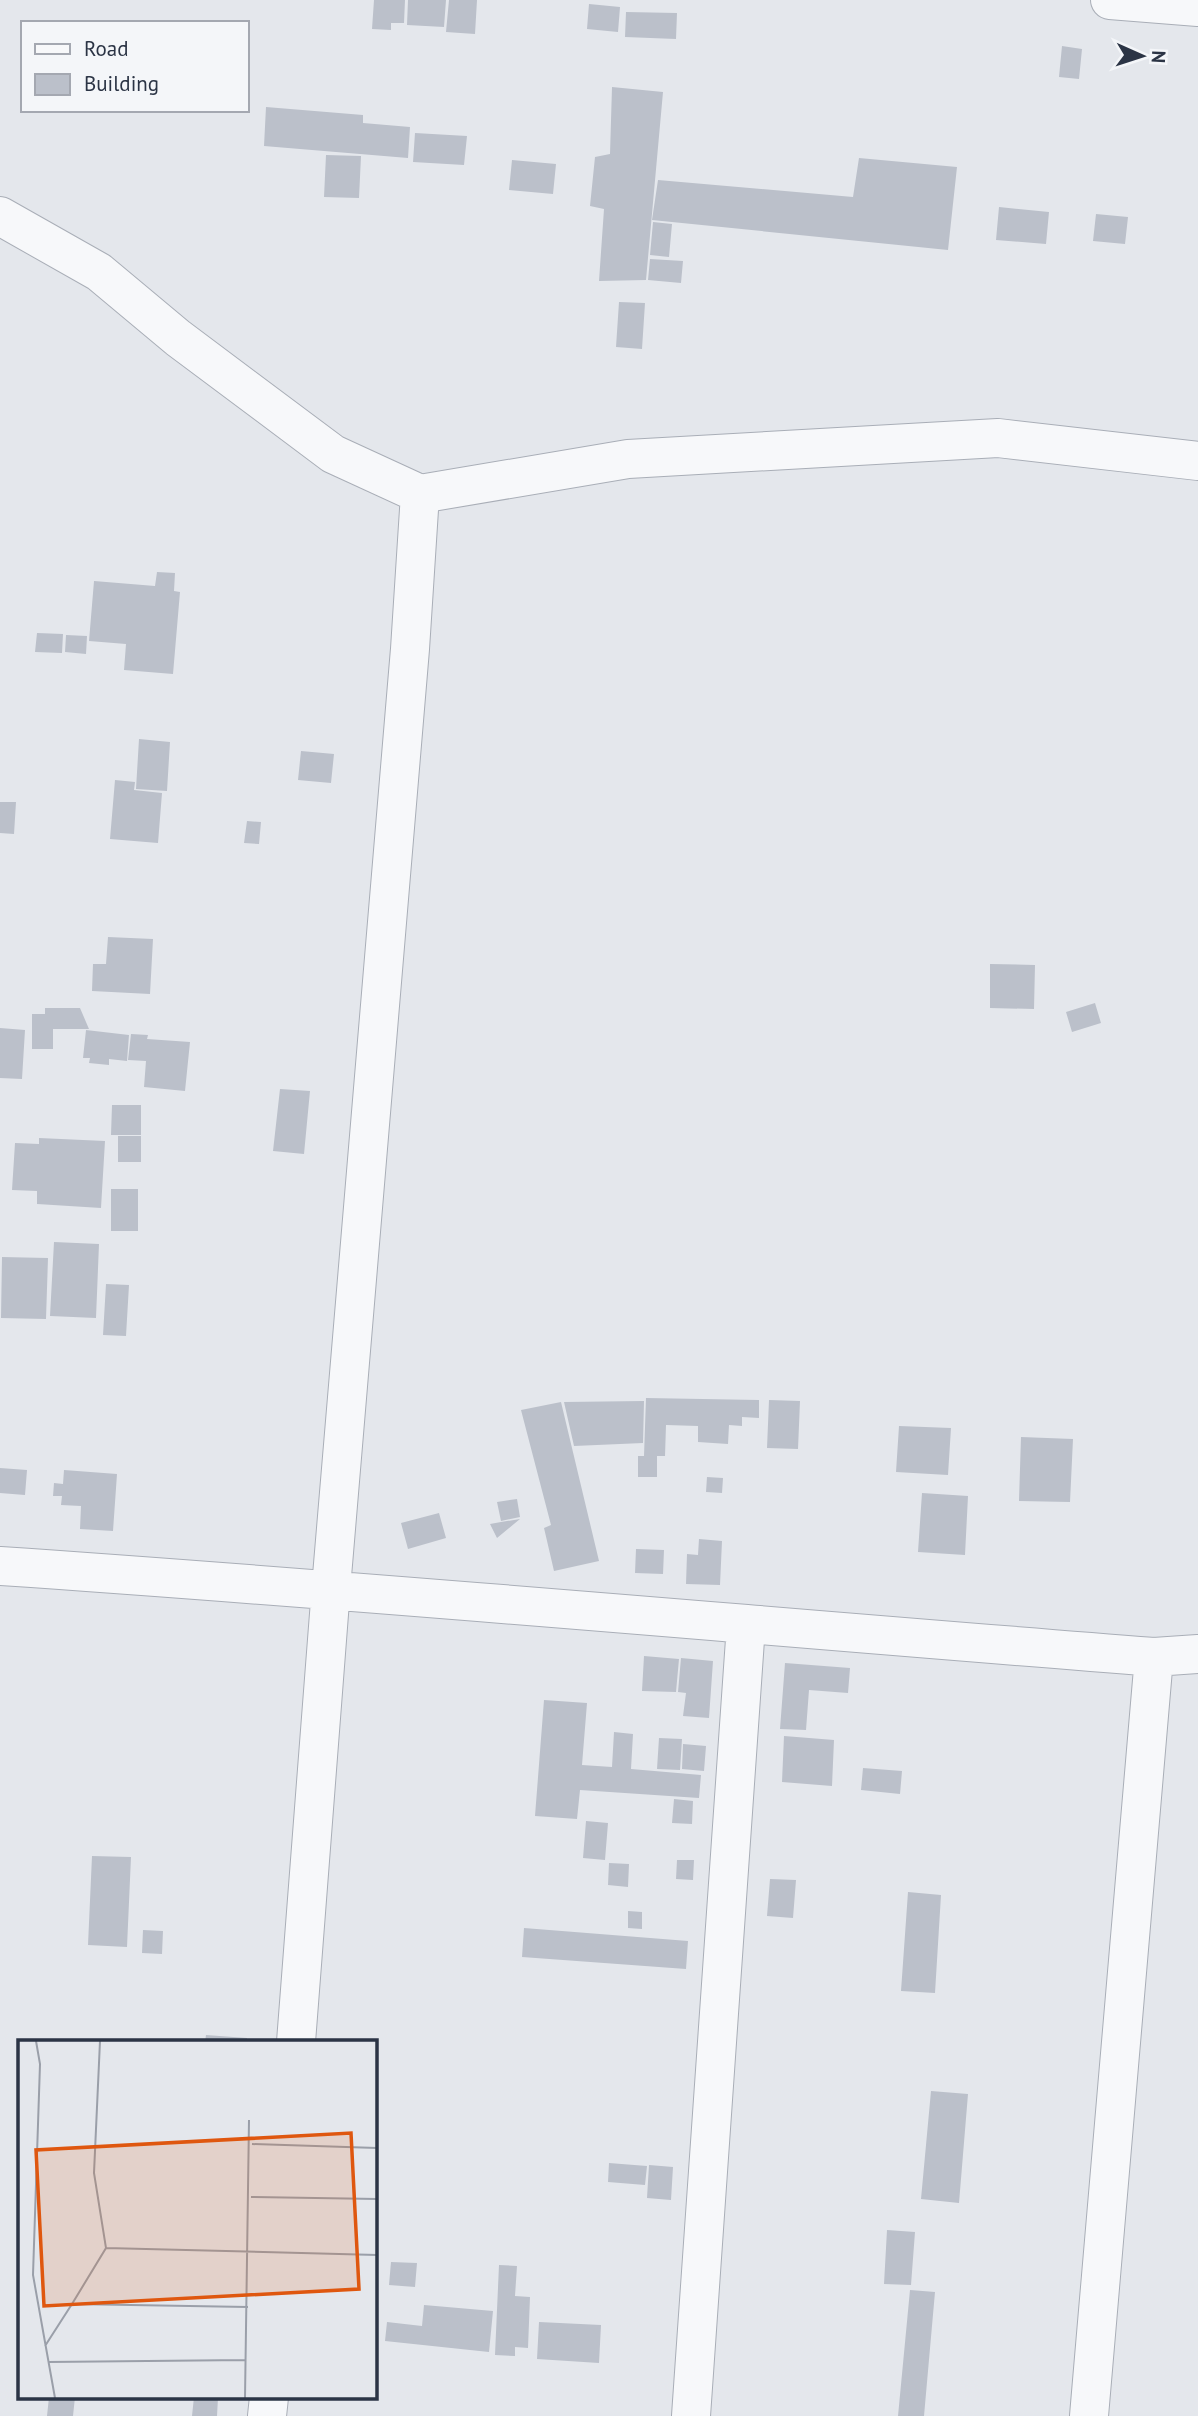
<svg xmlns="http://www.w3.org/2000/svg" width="1198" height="2416" viewBox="0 0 1198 2416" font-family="'PT Sans',sans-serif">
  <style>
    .building { fill: #bbc0ca }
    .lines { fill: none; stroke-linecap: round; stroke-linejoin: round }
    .minor-casing { stroke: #a9aeb7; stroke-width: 40 }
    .minor { stroke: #f7f8fa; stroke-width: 38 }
    .inset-road { fill: none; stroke: #9a9fa9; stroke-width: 2 }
    .view { fill: #df570f; fill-opacity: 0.15; stroke: #df570f; stroke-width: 3.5 }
    .inset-edge { fill: none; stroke: #2b3445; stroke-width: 3.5 }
  </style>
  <rect width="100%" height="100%" fill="#e4e7ec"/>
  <path class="building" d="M374 0H405L404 23H391V30L372 29Z
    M408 0H446L444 27 407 25Z
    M449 0H477L475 34 446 32Z
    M589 4 620 7 618 32 587 29Z
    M626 12 677 13 676 39 625 37Z
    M1062 46 1082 49 1079 79 1059 77Z
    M612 87 663 92 646 280 599 281 604 209 590 206 595 157 610 154Z
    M266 107 363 115V123L410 127 408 158 264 146Z
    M415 133 467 136 464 165 413 162Z
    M326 155 361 156 359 198 324 197Z
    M859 158 957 167 948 250 652 220 658 180 853 197Z
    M512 160 556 164 553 194 509 190Z
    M999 207 1049 212 1046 244 996 240Z
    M1096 214 1128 217 1125 244 1093 241Z
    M653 222 672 224 669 257 650 255Z
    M650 259 683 261 681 283 648 280Z
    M619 302 645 303 642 349 616 347Z
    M157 572 175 573 174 591 180 592 173 674 124 670 126 644 89 641 94 581 155 586Z
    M37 633 63 634 62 653 35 652Z
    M66 635 87 636 86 654 65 652Z
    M139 739 170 742 167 791 136 789Z
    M301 751 334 754 331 783 298 780Z
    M115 780 135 782 134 790 162 793 158 843 110 839Z
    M0 802H16L14 834 0 833Z
    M247 821 261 822 259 844 244 843Z
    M108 937 153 939 150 994 92 991 93 964H106Z
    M990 964 1035 965 1034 1009 990 1008Z
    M1095 1003 1101 1023 1072 1032 1066 1012Z
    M45 1008H80L89 1029H53V1049H32V1014H45Z
    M0 1028 25 1030 22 1079 0 1078Z
    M86 1030 129 1035 127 1061 109 1059V1065L89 1063 90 1058H83Z
    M131 1034 148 1035 147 1039 190 1042 185 1091 144 1087 146 1061 128 1060Z
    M280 1089 310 1091 304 1154 273 1151Z
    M112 1105H141V1135H111Z
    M118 1136H141V1162H118Z
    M39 1138 105 1141 101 1208 37 1204V1191L12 1190 15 1143 39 1144Z
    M111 1189H138V1231H111Z
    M54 1242 99 1244 96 1318 50 1316Z
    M2 1257 48 1258 46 1319 1 1318Z
    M106 1284 129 1285 126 1336 103 1335Z
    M646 1398 759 1400V1418L742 1417V1426L729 1425 728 1444 698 1442V1426L666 1425 665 1456H657V1477H638V1456H644Z
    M769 1400 800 1401 798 1449 767 1448Z
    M644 1401 643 1443 574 1446 564 1402Z
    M561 1402 599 1561 554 1571 544 1528 551 1525 521 1410Z
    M899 1426 951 1428 948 1475 896 1472Z
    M1021 1437 1073 1439 1070 1502 1019 1501Z
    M0 1468 27 1470 25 1495 0 1493Z
    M64 1470 117 1474 113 1531 80 1529 81 1506 61 1505 62 1496H53L54 1483 63 1484Z
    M707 1477 723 1478 722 1493 706 1492Z
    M922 1493 968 1496 965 1555 918 1552Z
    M517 1499 520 1517 501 1521 497 1502Z
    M439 1513 446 1538 408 1549 401 1523Z
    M520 1519 497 1538 490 1524 501 1522Z
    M699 1539 722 1541 720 1585 686 1584 687 1554 698 1555Z
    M636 1549 664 1550 663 1574 635 1573Z
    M644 1656 679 1659 676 1692 642 1691Z
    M681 1658 713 1661 709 1718 683 1716 686 1693 678 1692Z
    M785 1663 850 1668 848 1693 809 1690 806 1730 780 1729Z
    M544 1700 587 1703 582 1765 612 1767 614 1732 633 1734 631 1769 701 1775 699 1798 580 1790 577 1819 535 1816Z
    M784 1736 834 1740 832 1786 782 1782Z
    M659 1738 682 1739 680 1770 657 1769Z
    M683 1744 706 1746 704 1771 682 1769Z
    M863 1768 902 1771 900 1794 861 1790Z
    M674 1799 693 1801 692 1824 672 1823Z
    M586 1821 608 1823 605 1860 583 1858Z
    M92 1856 131 1857 127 1947 88 1945Z
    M677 1860H694L693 1880 676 1879Z
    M609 1863 629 1864 628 1887 608 1885Z
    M770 1879 796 1880 793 1918 767 1916Z
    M908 1892 941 1895 935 1993 901 1991Z
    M628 1911 642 1912V1929L628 1928Z
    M524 1928 688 1941 686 1969 522 1957Z
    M143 1930 163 1931 162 1954 142 1953Z
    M206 2035 247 2038V2042H205Z
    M931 2091 968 2094 959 2203 921 2199Z
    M609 2163 647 2166 645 2185 608 2182Z
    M649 2165 673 2167 671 2200 647 2198Z
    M887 2230 915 2232 911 2285 884 2284Z
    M391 2262 417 2263 415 2287 389 2285Z
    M499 2265 517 2266 515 2296 530 2297 528 2348 515 2347V2356L495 2355Z
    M910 2290 935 2292 924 2416H898Z
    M424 2305 493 2311 489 2352 385 2341 387 2322 422 2326Z
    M539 2322 601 2325 599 2363 537 2359Z
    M49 2397H75L73 2416H47Z
    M194 2397 218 2398 217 2416H192Z"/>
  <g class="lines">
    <g class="minor-casing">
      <path id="minor" d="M1110 0 1198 7
        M0 216 99 272 178 338 333 454 420 494 628 459 998 438 1198 461
        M0 1566C385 1592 770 1627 1154 1657L1198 1654
        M296 2042 331 1588 410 649 420 494
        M267 2416 269 2397
        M691 2416 746 1625
        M1089 2416 1154 1657"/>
    </g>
    <use href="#minor" class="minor"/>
  </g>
  <g transform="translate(18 2040)">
    <rect width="359" height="359" fill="#e4e7ec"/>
    <path class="inset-road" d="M18 1 22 24 15 235 37 358M234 104 359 108M233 157 359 159M88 208 359 215M54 264 88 208 76 133 82 1M27 306 54 264 230 267M30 322 228 320M227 358 231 80"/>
    <path class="view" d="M333 93 341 249 26 266 18 110Z"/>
    <rect width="359" height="359" class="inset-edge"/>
  </g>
  <rect x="21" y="21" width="228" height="91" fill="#f4f6f9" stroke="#a4a8b1" stroke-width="2"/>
  <rect x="35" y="44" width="35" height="10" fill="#f7f8fa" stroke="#a4a8b1" stroke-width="2"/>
  <text x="84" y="56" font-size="21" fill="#2b3445">Road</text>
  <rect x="35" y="74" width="35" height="21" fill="#bbc0ca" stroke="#a4a8b1" stroke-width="2"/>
  <text x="84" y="91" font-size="21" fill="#2b3445">Building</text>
  <g transform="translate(1142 56) rotate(93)" stroke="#f4f6f9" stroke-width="5" paint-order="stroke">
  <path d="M0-5L12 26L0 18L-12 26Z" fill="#2b3445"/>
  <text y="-10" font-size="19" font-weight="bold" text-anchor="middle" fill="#2b3445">N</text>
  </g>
</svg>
